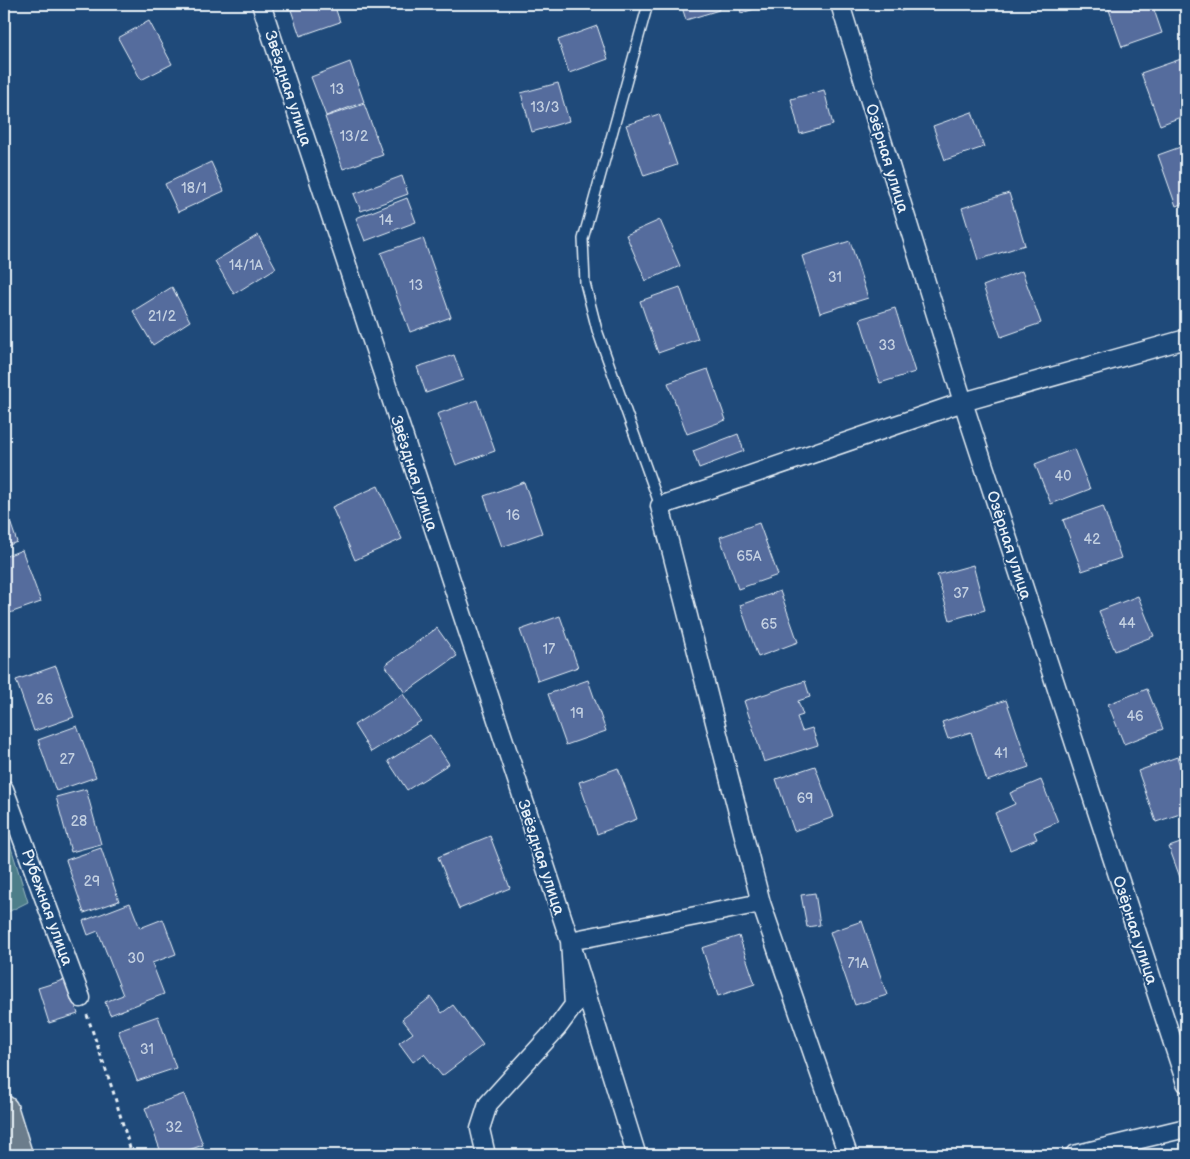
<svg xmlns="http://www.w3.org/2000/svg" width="1190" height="1159" viewBox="0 0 1190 1159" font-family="'Balsamiq Sans',sans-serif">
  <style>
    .green { fill: #4d7e89; stroke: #9ab8c0 }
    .building { fill: #546c9d; stroke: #e8f1f8 }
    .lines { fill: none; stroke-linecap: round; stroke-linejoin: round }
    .lane-casing { stroke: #e8f1f8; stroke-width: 12 }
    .street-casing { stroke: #e8f1f8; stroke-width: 21 }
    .highway-casing { stroke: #e8f1f8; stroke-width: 31 }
    .path { stroke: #e8f1f8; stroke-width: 3; stroke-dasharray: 4 4; stroke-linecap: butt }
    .lane { stroke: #1f4a7a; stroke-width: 9 }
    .street { stroke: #1f4a7a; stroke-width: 18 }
    .highway { stroke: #6c7d8c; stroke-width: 28 }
    .labels { text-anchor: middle; stroke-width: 4; stroke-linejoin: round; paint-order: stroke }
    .number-label { font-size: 14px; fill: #c3d0e1 }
    .street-label { font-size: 16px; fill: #e8f1f8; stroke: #1f4a7a }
  </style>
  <rect width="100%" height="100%" fill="#1f4a7a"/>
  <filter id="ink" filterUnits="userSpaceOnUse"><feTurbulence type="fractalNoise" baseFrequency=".02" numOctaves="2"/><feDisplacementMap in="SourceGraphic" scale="10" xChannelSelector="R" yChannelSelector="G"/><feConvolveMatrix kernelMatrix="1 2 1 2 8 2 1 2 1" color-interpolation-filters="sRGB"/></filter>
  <g filter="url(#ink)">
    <path class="green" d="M4 825 28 902 4 914Z"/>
    <path class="building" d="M308 4H334L340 22 300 36 291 10Z
      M681 4H717L719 10 686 20Z
      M739 4H772L741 13Z
      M899 4H920L901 11Z
      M1107 4H1152L1162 33 1122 47Z
      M149 21 172 64 141 80 118 38Z
      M597 26 608 59 569 73 558 40Z
      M1181 59 1186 74V115L1160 125 1141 73Z
      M350 62 364 102 326 116 311 77Z
      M558 83 569 121 532 132 521 93Z
      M824 90 833 125 800 134 791 99Z
      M364 104 383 155 343 169 325 117Z
      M972 112 984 147 945 160 933 126Z
      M659 114 677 165 644 176 626 125Z
      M1186 145V202L1176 206 1158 155Z
      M211 162 224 191 178 212 165 184Z
      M402 176 408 194 361 211 354 194Z
      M1009 193 1025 245 978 260 962 208Z
      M407 198 416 222 365 241 356 218Z
      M660 220 680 266 646 281 626 235Z
      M258 235 276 268 234 294 215 261Z
      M423 238 451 317 410 332 381 253Z
      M850 241 868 298 820 313 802 256Z
      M1022 271 1041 323 1001 337 983 286Z
      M172 287 190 321 153 345 133 311Z
      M680 287 698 339 658 353 640 301Z
      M895 308 915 372 880 383 860 319Z
      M454 355 463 380 426 393 417 367Z
      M708 369 726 420 687 434 668 383Z
      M477 400 495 451 456 465 437 414Z
      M738 434 744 451 699 468 693 451Z
      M1074 449 1090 489 1051 504 1035 464Z
      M524 482 542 533 502 547 484 496Z
      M378 486 402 539 355 560 332 507Z
      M4 504 17 542 4 547Z
      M1103 506 1121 558 1082 571 1063 520Z
      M759 523 778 575 738 589 720 537Z
      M22 550 41 602 4 615V557Z
      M973 565 985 610 950 620 937 575Z
      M780 591 798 642 758 657 740 605Z
      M1138 596 1154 636 1115 651 1099 611Z
      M560 616 578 667 538 681 520 630Z
      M437 628 457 656 405 693 385 665Z
      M56 666 74 717 34 731 16 680Z
      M588 680 606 731 566 745 548 694Z
      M805 681 810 697 798 701 803 715 797 717 802 731 812 728 818 745 764 762 744 701Z
      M1147 689 1163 729 1124 744 1108 704Z
      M403 694 421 721 371 752 354 725Z
      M1006 700 1029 767 987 781 971 732 948 739 942 722Z
      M77 726 96 777 56 791 38 740Z
      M430 735 449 764 407 790 388 761Z
      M1177 757 1186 783V812L1156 822 1138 771Z
      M815 766 834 817 794 831 776 779Z
      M618 768 637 819 597 834 579 782Z
      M1041 780 1058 822 1034 832 1037 839 1010 850 995 813 1015 804 1010 793Z
      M86 789 101 844 71 852 56 797Z
      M490 836 510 888 459 909 438 857Z
      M1186 841V894L1169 847Z
      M101 848 119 901 84 913 66 860Z
      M815 893 820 925 807 927 801 895Z
      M130 903 140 928 163 919 176 954 152 963 164 994 110 1015 105 1002 123 995 98 931 88 935 83 921Z
      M862 921 887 995 855 1005 830 932Z
      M739 936 755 984 718 996 702 948Z
      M67 979 78 1014 49 1023 38 988Z
      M431 997 442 1013 453 1005 483 1045 442 1076 424 1054 413 1062 399 1043 413 1033 402 1019Z
      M158 1016 176 1068 137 1081 118 1030Z
      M184 1094 203 1145 175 1155H162L145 1108Z"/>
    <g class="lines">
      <g class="lane-casing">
        <path id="lane" d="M648 4 583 239 585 283 597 330 660 506"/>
      </g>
      <g class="street-casing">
        <path id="street" d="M261 4 570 941 636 1153
          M840 4 963 402 1186 1083
          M4 789 81 998
          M486 1155 480 1129 488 1104 557 1028 574 1005 570 941 761 903
          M848 1155 761 903 660 506 963 402 1186 339
          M1074 1155 1186 1128"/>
      </g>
      <g class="highway-casing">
        <path id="highway" d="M4 1110 18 1155"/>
      </g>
      <path class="path" d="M87 1015 113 1091 132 1155"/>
      <use href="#lane" class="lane"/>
      <use href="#street" class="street"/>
      <use href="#highway" class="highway"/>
    </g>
  </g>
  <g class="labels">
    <g class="number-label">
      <text x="337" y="94">13</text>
      <text x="545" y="112">13/3</text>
      <text x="354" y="141">13/2</text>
      <text x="194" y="193">18/1</text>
      <text x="386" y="225">14</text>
      <text x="246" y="270">14/1А</text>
      <text x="835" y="282">31</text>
      <text x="416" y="290">13</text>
      <text x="162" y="321">21/2</text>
      <text x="887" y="350">33</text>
      <text x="1063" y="481">40</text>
      <text x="513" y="520">16</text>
      <text x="1092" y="544">42</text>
      <text x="749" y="561">65А</text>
      <text x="961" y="598">37</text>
      <text x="1127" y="628">44</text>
      <text x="769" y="629">65</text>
      <text x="549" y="654">17</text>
      <text x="45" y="704">26</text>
      <text x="577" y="718">19</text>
      <text x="1135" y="721">46</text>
      <text x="1001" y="758">41</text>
      <text x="67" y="764">27</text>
      <text x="805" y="803">69</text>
      <text x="79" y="826">28</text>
      <text x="92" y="886">29</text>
      <text x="136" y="963">30</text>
      <text x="858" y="968">71А</text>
      <text x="147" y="1054">31</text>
      <text x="174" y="1132">32</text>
    </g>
    <g class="street-label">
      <text transform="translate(289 88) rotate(72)" y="6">Звёздная улица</text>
      <text transform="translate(888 158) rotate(73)" y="6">Озёрная улица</text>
      <text transform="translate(415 473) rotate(72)" y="6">Звёздная улица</text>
      <text transform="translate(1010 545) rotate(72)" y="6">Озёрная улица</text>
      <text transform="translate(542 857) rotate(72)" y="6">Звёздная улица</text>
      <text transform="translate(48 907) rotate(70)" y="6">Рубежная улица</text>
      <text transform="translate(1136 930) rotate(72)" y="6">Озёрная улица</text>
    </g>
  </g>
  <rect width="1190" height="1159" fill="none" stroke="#1f4a7a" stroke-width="20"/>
  <rect x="10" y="10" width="1170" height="1139" fill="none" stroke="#e8f1f8" stroke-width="2" filter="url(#ink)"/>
</svg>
